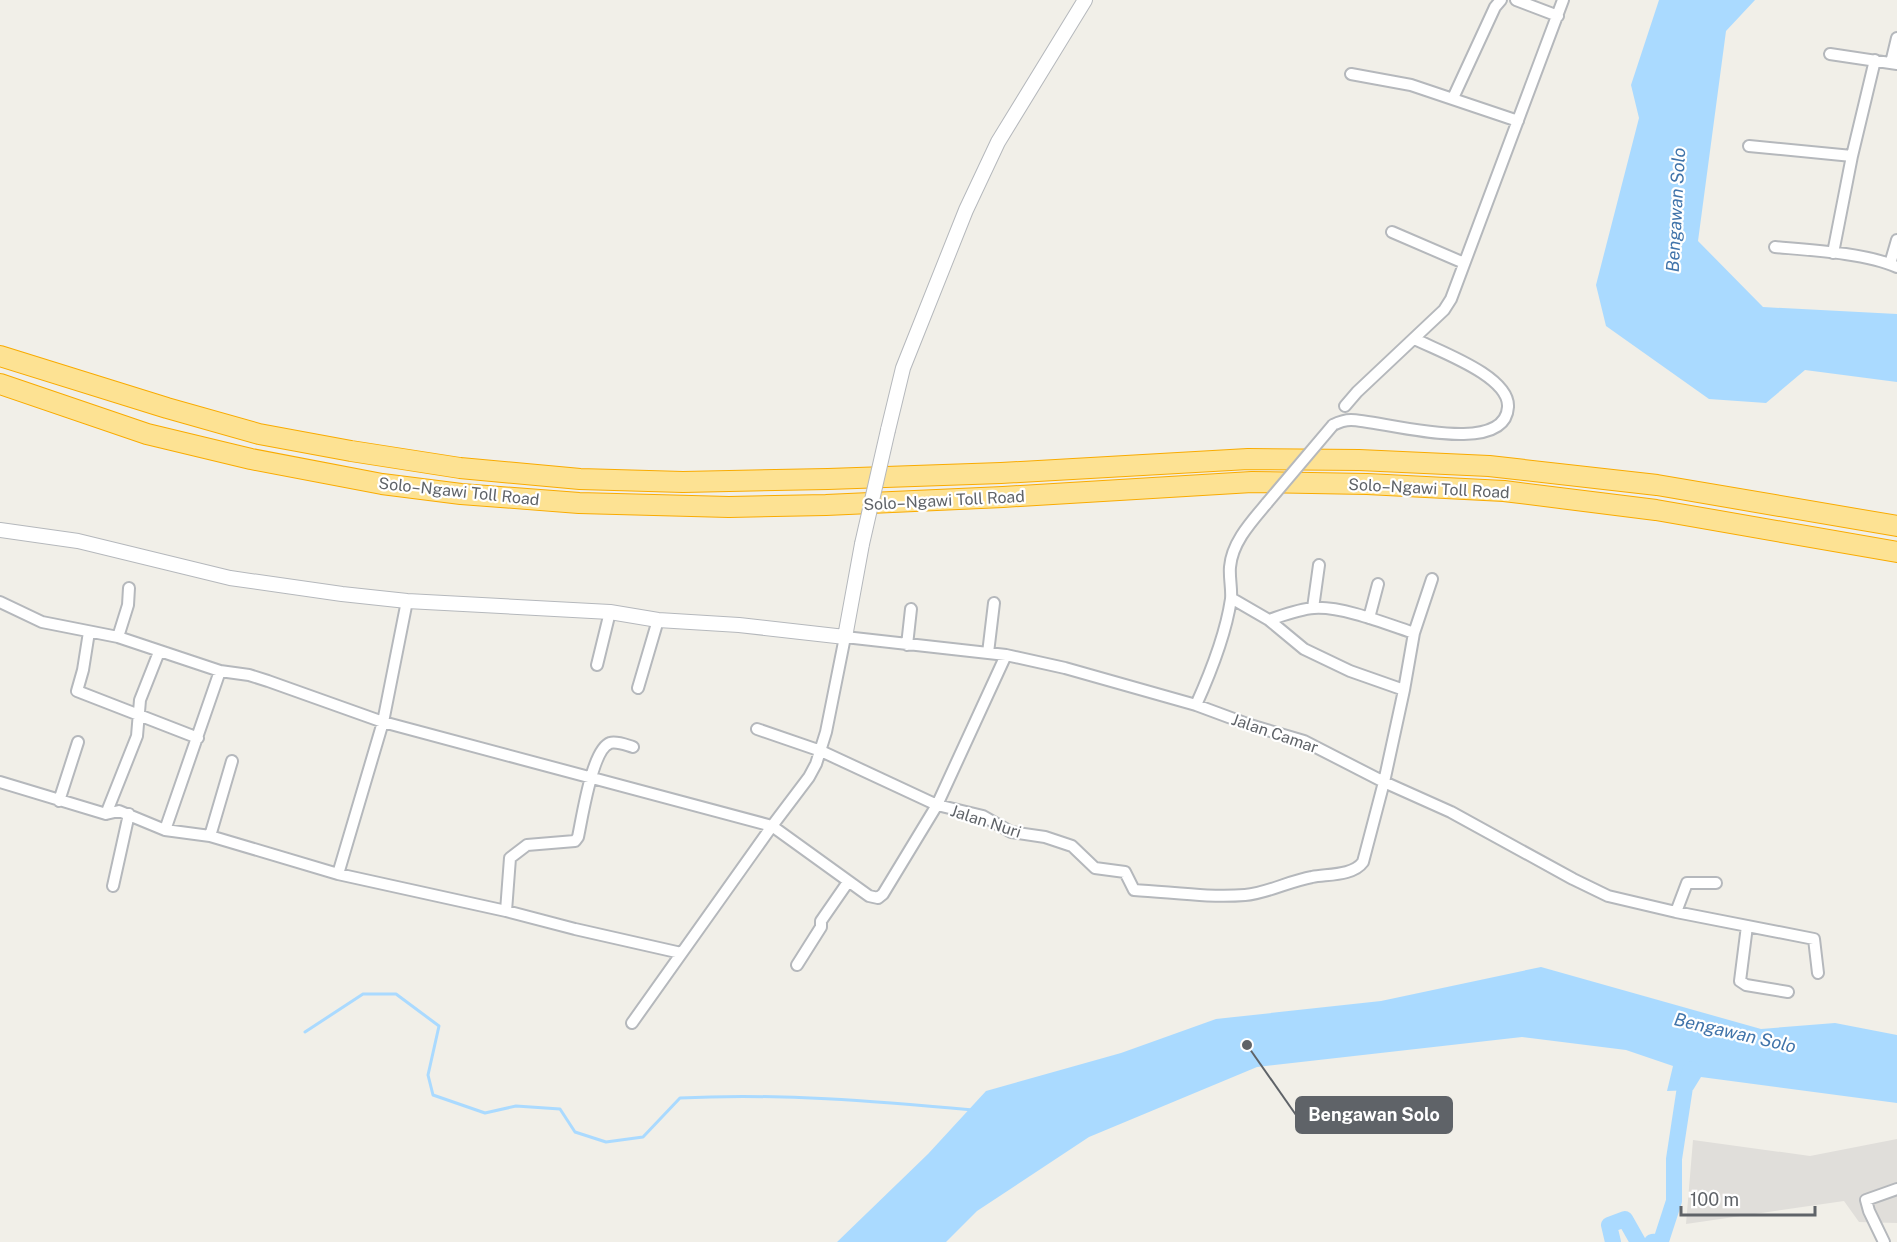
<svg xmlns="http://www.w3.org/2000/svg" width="1897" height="1242" viewBox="0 0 1897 1242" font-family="'Public Sans',sans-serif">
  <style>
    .industrial { fill: #e0deda }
    .water { fill: #aadaff }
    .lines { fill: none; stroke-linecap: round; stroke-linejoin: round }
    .stream { stroke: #aadaff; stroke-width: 3 }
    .river { stroke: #aadaff; stroke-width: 16 }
    .minor-casing { stroke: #b5b8bc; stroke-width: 14 }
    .tertiary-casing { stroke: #b5b8bc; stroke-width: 16 }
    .motorway-casing { stroke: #f9ab00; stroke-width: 22 }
    .minor { stroke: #fff; stroke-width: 10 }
    .tertiary { stroke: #fff; stroke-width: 14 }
    .motorway { stroke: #fde293; stroke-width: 20 }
    .minor-bridge-casing { stroke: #b5b8bc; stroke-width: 14; stroke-linecap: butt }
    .tertiary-bridge-casing { stroke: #b5b8bc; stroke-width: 16; stroke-linecap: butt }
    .minor-bridge { stroke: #fff; stroke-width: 10 }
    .tertiary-bridge { stroke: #fff; stroke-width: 14 }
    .labels { text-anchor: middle; stroke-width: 4.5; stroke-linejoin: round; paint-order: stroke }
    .street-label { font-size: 16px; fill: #5f6368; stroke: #fff }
    .water-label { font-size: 18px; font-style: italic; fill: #4174aa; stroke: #fff }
    .leader { fill: none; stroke: #5f6368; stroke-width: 2 }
    .callout-dot { fill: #5f6368; stroke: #fff; stroke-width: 2 }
    .callout { fill: #5f6368; stroke: #5f6368; stroke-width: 2 }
    .callout-label { font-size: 18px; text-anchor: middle; font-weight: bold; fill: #fff }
  </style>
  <rect width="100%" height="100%" fill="#f1efe8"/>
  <path class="industrial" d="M1897 1139V1223L1859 1222 1844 1201 1686 1224 1693 1140 1810 1156Z"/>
  <path class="water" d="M1659 0H1755L1726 31 1698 241 1763 307 1897 314V382L1805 370 1766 403 1709 399 1606 326 1596 285 1639 118 1631 85Z
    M1541 967 1761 1029 1835 1023 1897 1035V1103L1701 1077 1693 1090 1667 1091 1673 1066 1626 1050 1522 1037 1257 1067 1089 1137 977 1211 946 1242H837L928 1154 986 1091 1121 1053 1216 1019 1381 1001Z"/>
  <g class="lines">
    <path class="stream" d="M305 1032 363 994H396L439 1026 428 1075 433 1095 485 1113 516 1106 560 1109 575 1132 606 1142 643 1137 680 1098C778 1093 876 1101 973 1110"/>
    <path class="river" d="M1613 1242 1609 1225 1625 1219 1638 1242
      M1652 1242 1661 1241 1674 1201V1159L1685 1087 1691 1069"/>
    <g class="minor-casing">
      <path id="minor" d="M1516 0 1558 16
        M1830 54 1897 64
        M1891 63 1897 38
        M1351 74 1411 85 1518 121
        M1453 98 1495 7 1501 0
        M1749 146 1852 156
        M1392 232 1464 263
        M1775 247C1809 250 1866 253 1897 267
        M1833 253 1852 156 1875 60
        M1890 264 1897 240
        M1345 406 1357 392 1444 310 1451 299 1563 0
        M1333 425C1339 422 1344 420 1351 420 1380 420 1505 459 1508 407 1510 376 1438 351 1415 339
        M1231 598 1269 620C1284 615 1299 609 1314 608 1342 606 1387 624 1414 633
        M0 602 42 622 118 637 220 671 249 675 268 681 383 722 772 826 869 896 878 898 883 894 937 805 1006 655
        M1313 608 1319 565
        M1369 618 1378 584
        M1269 620 1304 649 1350 671 1404 690
        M89 632 83 670 77 691 198 738
        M118 637 128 605 129 588
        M907 645 911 609
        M988 653 994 603
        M597 665 610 612
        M638 688 658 620
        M1196 705C1210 674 1226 633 1231 599 1232 589 1229 577 1230 567 1232 542 1252 521 1267 503
        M757 729 821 751 937 805 983 816 1011 832 1045 837 1072 846 1095 868 1125 872 1134 890C1171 892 1209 898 1245 895 1268 893 1289 881 1312 877 1327 874 1353 876 1363 862L1384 782 1404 690 1414 633 1432 579
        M0 782 106 814 119 811 165 830 210 836 338 874 506 911 575 929 681 953
        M59 801 78 742
        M106 814 137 736 140 700 159 652
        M165 830 220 671
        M210 836 232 761
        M338 874 383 722 407 601
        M113 886 129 814
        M506 911 510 858 527 845 575 841 578 837C582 819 592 749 610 743 617 741 626 745 633 747
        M1676 912 1687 883H1716
        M1747 926 1740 981 1746 985 1788 992
        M797 965 821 927V921L848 882
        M632 1023 772 826 809 777 816 764 826 732 845 637 1006 655 1065 668 1196 705 1250 725 1304 741 1384 782 1451 812 1573 879 1608 896 1676 912 1814 939 1818 973
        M1884 1242 1869 1211 1866 1200 1897 1189"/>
    </g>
    <g class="tertiary-casing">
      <path id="tertiary" d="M888 430 903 368 966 210 998 142 1085 0
        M0 530 78 541 230 578 342 594 407 601 610 612 658 620 739 625 845 637 862 544"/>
    </g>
    <g class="motorway-casing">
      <path id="motorway" d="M0 356 167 408 259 434 351 451 460 468 580 479 683 482 828 479 1001 473 1248 459 1359 460 1489 466 1657 485 1897 526
        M0 384 147 434 251 459 382 484 461 494 579 503 729 507 826 505 1003 497 1252 482 1367 484 1504 491 1656 510 1897 552"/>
    </g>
    <use href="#minor" class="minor"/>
    <use href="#tertiary" class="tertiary"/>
    <use href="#motorway" class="motorway"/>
    <g class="minor-bridge-casing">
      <path id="minor-bridge" d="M1267 503 1333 425"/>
    </g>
    <g class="tertiary-bridge-casing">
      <path id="tertiary-bridge" d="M862 544 888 430"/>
    </g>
    <use href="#minor-bridge" class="minor-bridge"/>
    <use href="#tertiary-bridge" class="tertiary-bridge"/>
  </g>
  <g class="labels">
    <g class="street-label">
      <text transform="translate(1429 488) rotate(3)" y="6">Solo–Ngawi Toll Road</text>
      <text transform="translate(459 491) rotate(6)" y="6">Solo–Ngawi Toll Road</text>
      <text transform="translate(944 500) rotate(-3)" y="6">Solo–Ngawi Toll Road</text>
      <text transform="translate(1275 733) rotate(19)" y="6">Jalan Camar</text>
      <text transform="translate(986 821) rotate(18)" y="6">Jalan Nuri</text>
    </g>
    <g class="water-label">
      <text transform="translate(1676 210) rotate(-87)" y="6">Bengawan Solo</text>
      <text transform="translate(1735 1033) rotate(13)" y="6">Bengawan Solo</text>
    </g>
  </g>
  <path class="leader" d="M1247 1045L1296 1115"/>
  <circle class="callout-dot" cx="1247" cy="1045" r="6"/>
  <rect class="callout" x="1296" y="1097" width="156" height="36" rx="6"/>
  <g class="callout-label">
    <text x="1374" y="1121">Bengawan Solo</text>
  </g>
  <path d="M1681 1206v9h134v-9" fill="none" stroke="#5f6368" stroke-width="3"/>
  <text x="1690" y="1206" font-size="18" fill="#5f6368" stroke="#ffffff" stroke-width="4.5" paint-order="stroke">100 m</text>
</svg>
